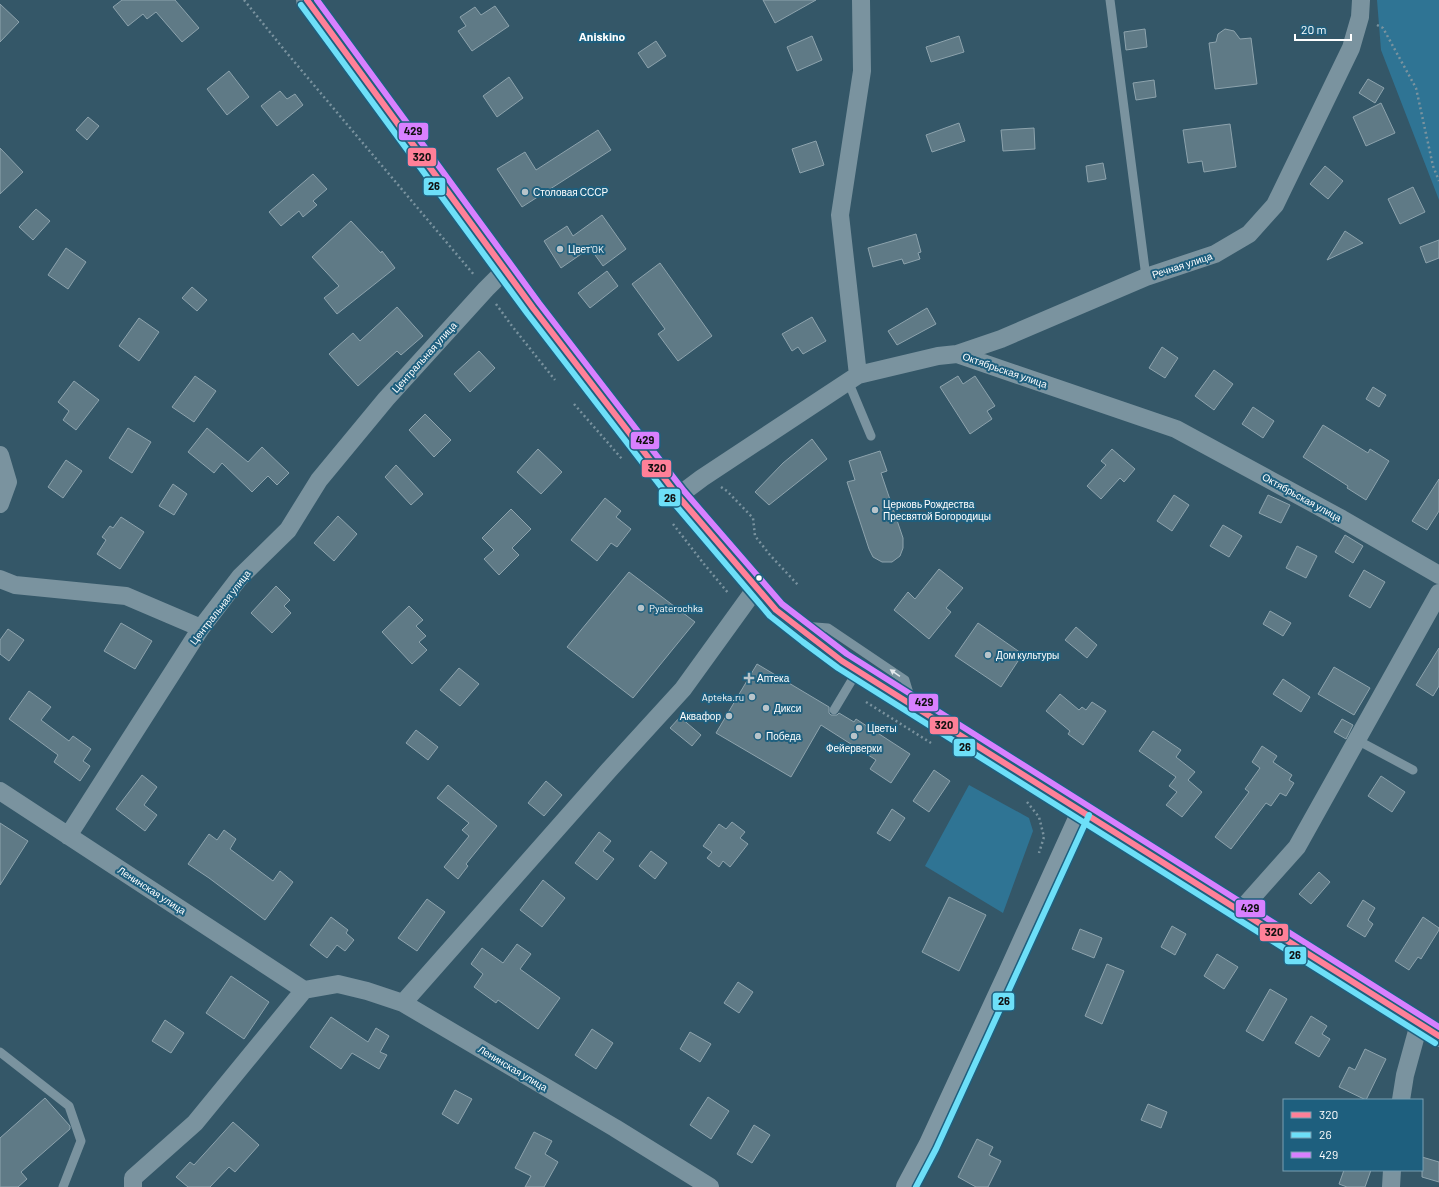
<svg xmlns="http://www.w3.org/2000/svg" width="1439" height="1187" viewBox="0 0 1439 1187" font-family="Barlow,sans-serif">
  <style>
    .green { fill: #2f7494 }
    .building { fill: #5f7a86; stroke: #8da3ad }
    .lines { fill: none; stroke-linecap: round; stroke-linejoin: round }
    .path { stroke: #7a939f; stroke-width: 2.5; stroke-dasharray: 2 3; stroke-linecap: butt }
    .lane { stroke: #7a939f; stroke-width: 9 }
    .street { stroke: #7a939f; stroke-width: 18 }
    .secondary { stroke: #8098a4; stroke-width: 22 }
    .primary { stroke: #78919e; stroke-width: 22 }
    .bus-1-casing { stroke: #1e5f7e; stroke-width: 9 }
    .bus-2-casing { stroke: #1e5f7e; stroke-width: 9 }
    .bus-3-casing { stroke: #1e5f7e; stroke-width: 9 }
    .bus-1 { stroke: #ff8098; stroke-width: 6 }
    .bus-2 { stroke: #6ddff8; stroke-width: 6 }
    .bus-3 { stroke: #d880ff; stroke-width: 6 }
    .oneway { fill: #e4e9ec }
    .poi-dot { fill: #b8c4ca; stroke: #1e5f7e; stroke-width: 1.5 }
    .bus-dot { fill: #fff; stroke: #1e5f7e; stroke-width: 1.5 }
    .labels { text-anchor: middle; stroke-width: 4; stroke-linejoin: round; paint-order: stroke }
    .poi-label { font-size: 10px; fill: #fff; stroke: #1e5f7e; text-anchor: start }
    .street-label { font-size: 10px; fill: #fff; stroke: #1e5f7e }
    .quarter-label { font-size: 12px; font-weight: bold; fill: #fff; stroke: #1e5f7e }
    .line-badge { stroke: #1e5f7e; stroke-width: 1.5 }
    .pale-badge-label { font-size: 11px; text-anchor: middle; font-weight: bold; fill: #111 }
  </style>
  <rect width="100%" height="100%" fill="#345768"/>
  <path class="green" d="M1377 0H1439V200L1381 50Z
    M969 785 1029 818 1033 831 1003 913 925 866Z"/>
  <path class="building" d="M122 0H175L199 28 182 42 156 12 147 19 143 14 128 26 113 7Z
    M763 0H816L775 23Z
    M0 4 19 22 0 42Z
    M495 6 509 26 472 51 458 31 466 26 460 17 475 7 481 15Z
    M1145 29 1147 47 1126 50 1124 32Z
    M1225 29 1234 31 1240 39 1251 38 1257 84 1215 89 1209 43 1216 42 1218 34Z
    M812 36 822 60 797 71 787 47Z
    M959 36 964 52 931 62 926 47Z
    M656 41 666 56 648 68 638 53Z
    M229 71 249 97 227 115 207 89Z
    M509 77 523 98 497 117 483 96Z
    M1368 79 1384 88 1375 103 1359 93Z
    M1154 80 1156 97 1136 100 1133 83Z
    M280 91 287 99 295 94 303 105 277 126 261 106Z
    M1381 103 1395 133 1366 146 1353 117Z
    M88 117 99 126 87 140 76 130Z
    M959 123 965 141 932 152 926 135Z
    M1230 124 1236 167 1204 172 1202 161 1188 163 1183 130Z
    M1034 128 1035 149 1003 151 1001 130Z
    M598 130 611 150 522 207 497 169 525 152 536 170Z
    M816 141 824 165 800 173 792 149Z
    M0 148 23 172 0 194Z
    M1103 163 1106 179 1088 182 1086 166Z
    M1325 166 1343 181 1328 199 1310 184Z
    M313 174 327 189 313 201 317 205 303 217 299 211 281 226 269 212Z
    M1413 187 1425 212 1400 224 1388 199Z
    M36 209 50 221 33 240 19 227Z
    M602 215 626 249 603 266 590 248 561 268 544 241 567 226 573 236Z
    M351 221 381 253 382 251 395 268 337 314 324 298 339 286 312 257Z
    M1345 231 1363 243 1327 260Z
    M916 234 921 252 918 253 920 259 904 264 902 259 873 267 868 248Z
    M1439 240V258L1426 263 1420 247Z
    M66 248 86 262 68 289 48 275Z
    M660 263 712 336 678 361 658 334 665 329 632 284Z
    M607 271 618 286 590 308 578 293Z
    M192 287 207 300 197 311 182 298Z
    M397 307 423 336 401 355 397 351 358 386 329 354 353 333 360 341Z
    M927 308 936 324 897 345 888 331Z
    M812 317 826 341 803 354 798 347 792 351 782 334Z
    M139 318 159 332 139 361 119 346Z
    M1162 347 1178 358 1165 378 1149 368Z
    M479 351 495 368 470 392 454 374Z
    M1214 370 1233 384 1214 410 1195 396Z
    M195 376 216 391 194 422 172 407Z
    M958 376 963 384 975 376 995 406 987 411 992 419 970 434 940 387Z
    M74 381 99 400 76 430 63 420 69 411 58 402Z
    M1373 387 1386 395 1379 407 1366 399Z
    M1253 407 1274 421 1263 438 1242 424Z
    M425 414 451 440 434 457 409 430Z
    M1323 425 1368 453 1370 449 1389 461 1366 500 1347 488 1348 486 1303 457Z
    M128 428 151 442 132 473 109 458Z
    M207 428 248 462 262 447 289 473 277 485 268 476 252 492 222 463 214 473 188 452Z
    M812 439 827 459 769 505 755 492 783 463Z
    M538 449 562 472 541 494 517 472Z
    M1112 449 1135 469 1124 482 1120 478 1101 499 1087 486 1106 465 1101 461Z
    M880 451 887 471 881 473 903 538V548L900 556 892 562H882L873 557 869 549 847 482 855 480 849 461Z
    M66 460 82 471 63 498 48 487Z
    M396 465 423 494 411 505 385 477Z
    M1439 479V511L1427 530 1412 521Z
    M173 484 187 494 174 515 159 506Z
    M1174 495 1189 505 1172 531 1157 521Z
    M1268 495 1290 505 1281 523 1259 513Z
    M605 498 621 511 616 517 631 529 617 547 611 543 597 561 571 540Z
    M511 509 531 529 512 548 519 555 499 575 484 559 494 550 482 538Z
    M338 516 357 534 334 561 314 543Z
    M121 517 144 532 120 569 97 554 106 540 102 537 110 526 113 528Z
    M1223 525 1242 536 1229 557 1210 546Z
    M1345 535 1363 546 1353 563 1335 552Z
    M1297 546 1317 556 1306 578 1286 568Z
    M939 569 963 588 946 608 951 612 929 639 894 610 908 592 915 599Z
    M1364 570 1385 582 1370 608 1349 596Z
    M629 572 695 622 633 698 567 647Z
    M276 586 290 600 284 606 291 613 272 633 251 613Z
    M409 606 423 620 416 626 426 636 419 642 427 650 412 664 382 632Z
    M1270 611 1291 623 1283 636 1263 624Z
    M121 623 152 641 135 669 104 651Z
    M978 623 1021 653 1017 660 1018 661 1001 687 955 656Z
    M1076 627 1097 645 1087 658 1065 640Z
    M8 629 24 640 9 661 0 654V640Z
    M1439 648V686L1433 696 1416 685Z
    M757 664 829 707V713L831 715H837L839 713 854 722 856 719 910 754 891 783 870 769 876 760 821 725 791 777 716 733Z
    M1334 667 1370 688 1354 715 1318 694Z
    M459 668 479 684 460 706 440 690Z
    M1283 679 1310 697 1301 712 1273 694Z
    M29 691 51 707 41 720 69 741 73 736 91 749 83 761 90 766 80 781 54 762 58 755 9 719Z
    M1060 694 1079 710 1082 707 1086 710 1092 702 1106 711 1083 745 1068 734 1070 731 1046 711Z
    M680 717 701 735 692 746 670 728Z
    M1342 719 1353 725 1346 739 1334 732Z
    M416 730 438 747 428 760 406 743Z
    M1153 731 1181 750 1176 757 1195 772 1188 780 1202 792 1182 817 1166 805 1177 792 1169 786 1176 777 1139 751Z
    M1262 746 1277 756 1273 762 1292 775 1289 780 1294 783 1286 796 1280 793 1271 806 1266 803 1231 849 1215 837 1249 792 1245 789 1260 768 1252 762Z
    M934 770 950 781 929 812 913 801Z
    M142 775 157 787 144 805 157 815 145 831 116 809Z
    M1381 776 1405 792 1392 812 1368 796Z
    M546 781 562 795 544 816 528 803Z
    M448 785 497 826 466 864 468 866 458 879 444 867 469 836 462 830 469 823 437 798Z
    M892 809 905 818 890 841 877 833Z
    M732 822 745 832 740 838 748 844 730 867 723 861 719 867 707 858 712 852 703 846 719 824 726 829Z
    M0 823 28 841 0 885Z
    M224 830 236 839 230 849 273 881 280 871 293 882 265 920 209 878 188 864 209 834 217 840Z
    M599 832 611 841 603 851 614 859 597 880 575 863Z
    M651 851 667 863 655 879 639 866Z
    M1319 872 1330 882 1311 904 1299 894Z
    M543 880 565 898 542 927 520 910Z
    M949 897 986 915 959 971 922 952Z
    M427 899 445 912 417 951 398 938Z
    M1363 900 1375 908 1368 920 1373 924 1365 937 1347 926Z
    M331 917 348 930 346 933 354 940 345 951 337 945 327 958 310 945Z
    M1423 917 1439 928V930L1421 959 1418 957 1409 970 1395 961Z
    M1172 926 1186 934 1175 955 1161 947Z
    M1080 929 1102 938 1094 958 1072 949Z
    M517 944 531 954 520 969 560 998 538 1029 498 1000 496 1003 474 987 483 974 471 964 482 948 503 963Z
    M1217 954 1238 967 1224 989 1204 976Z
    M1107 964 1124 971 1102 1024 1085 1016Z
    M231 976 269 1002 244 1039 206 1013Z
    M738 982 753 992 739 1013 724 1003Z
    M1270 989 1287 999 1263 1041 1246 1031Z
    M1311 1016 1327 1026 1322 1034 1330 1039 1319 1057 1295 1043Z
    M331 1017 368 1042 376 1028 389 1036 380 1052 387 1055 379 1069 352 1053 341 1069 310 1047Z
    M165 1020 184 1033 171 1053 152 1041Z
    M592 1029 613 1043 596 1069 575 1055Z
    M690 1032 711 1044 700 1062 680 1049Z
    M1365 1049 1386 1059 1366 1100 1339 1087 1349 1067 1355 1070Z
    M455 1090 472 1099 458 1124 442 1114Z
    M708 1097 729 1111 711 1139 690 1125Z
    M45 1098 70 1126V1129L21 1172 27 1179 18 1187H0V1138Z
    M1148 1104 1167 1112 1161 1128 1141 1120Z
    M233 1122 259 1145 235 1172 229 1167 210 1187H188L176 1177 190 1162 194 1165Z
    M754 1125 770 1135 752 1163 737 1154Z
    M534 1132 552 1141 545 1154 558 1162 544 1187H525L531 1176 515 1168Z
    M977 1139 993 1147 989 1155 1001 1161 988 1187H976L958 1177Z
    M1422 1157 1439 1162V1182L1422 1177Z
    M1344 1170H1371L1365 1187H1347L1339 1184Z"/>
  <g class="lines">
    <path class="path" d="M244 0 286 52 475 276
      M1377 25 1383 28 1416 88 1433 166 1439 181
      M496 304 512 326 555 380
      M574 404 622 459
      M721 487 727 491 753 518 755 536 770 555 799 586
      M673 524 704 564 729 594
      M866 702 931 743
      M1027 802 1039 817 1044 837 1039 853"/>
    <path class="lane" d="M1110 0 1146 277
      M848 381 871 436
      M803 626 828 628 905 680 911 700
      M834 710 858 670
      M1357 740 1413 770
      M0 1052 69 1106 81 1141 63 1187"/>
    <path class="street" d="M957 354 1001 339 1146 277 1215 254 1249 234 1275 205 1351 48 1360 17 1361 0
      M858 375 840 215 862 71 861 0
      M0 455 8 482 0 504
      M678 496 702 478 858 375 938 356 957 354 1176 429 1342 519 1439 575
      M0 579 15 585 126 596 201 628
      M0 791 304 990 338 984 367 991 403 1003 615 1128 710 1187
      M68 836 201 628 240 577 288 530 319 480 386 399 486 289 505 270
      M1240 911 1297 847 1439 593
      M403 1003 609 770 683 689 756 588
      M1401 1100 1405 1075 1419 1024
      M133 1187V1178L195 1123 304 990
      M1391 1187 1392 1170"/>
    <path class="secondary" d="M907 1187 929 1146 1009 973 1082 812"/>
    <path class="primary" d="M307 0 533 308 678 496 776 610 808 636 842 661 1439 1036"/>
    <g class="bus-1-casing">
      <path id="bus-1" d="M307 0 533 308 678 496 776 610 842 661 1439 1036"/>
    </g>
    <g class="bus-2-casing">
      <path id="bus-2" d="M301 5 527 313 672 501 770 616 803 642 838 668 1435 1043
        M916 1187 936 1149 1089 815"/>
    </g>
    <g class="bus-3-casing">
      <path id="bus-3" d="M317 0 539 303 684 491 782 604 847 654 1439 1027"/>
    </g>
    <use href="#bus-1" class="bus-1"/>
    <use href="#bus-2" class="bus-2"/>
    <use href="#bus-3" class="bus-3"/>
  </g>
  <defs><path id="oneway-solid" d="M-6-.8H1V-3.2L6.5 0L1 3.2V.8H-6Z"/></defs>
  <use class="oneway" href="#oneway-solid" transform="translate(895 673) rotate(-146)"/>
  <g class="poi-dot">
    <circle cx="525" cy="192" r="4"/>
    <circle cx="560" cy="249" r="4"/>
    <circle cx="875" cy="510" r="4"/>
    <circle cx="641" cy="608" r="4"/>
    <circle cx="988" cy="655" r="4"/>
    <path d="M747 672h4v4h4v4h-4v4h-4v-4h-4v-4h4z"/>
    <circle cx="752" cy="697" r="4"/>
    <circle cx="766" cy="708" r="4"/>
    <circle cx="729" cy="716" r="4"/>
    <circle cx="859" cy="728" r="4"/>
    <circle cx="758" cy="736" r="4"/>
    <circle cx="854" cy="736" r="4"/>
  </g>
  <circle class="bus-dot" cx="759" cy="578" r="3.5"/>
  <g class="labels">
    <g class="poi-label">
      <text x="533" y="196">Столовая СССР</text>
      <text x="568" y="253">Цвет'OK</text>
      <text x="883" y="508">Церковь Рождества<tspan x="883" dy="12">Пресвятой Богородицы</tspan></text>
      <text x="649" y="612">Pyaterochka</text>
      <text x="996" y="659">Дом культуры</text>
      <text x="757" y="682">Аптека</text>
      <text x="744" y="701" text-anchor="end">Apteka.ru</text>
      <text x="774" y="712">Дикси</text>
      <text x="721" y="720" text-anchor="end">Аквафор</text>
      <text x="867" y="732">Цветы</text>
      <text x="766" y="740">Победа</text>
      <text x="854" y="752" text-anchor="middle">Фейерверки</text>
    </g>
    <g class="street-label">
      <text transform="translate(1182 265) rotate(-18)" y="4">Речная улица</text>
      <text transform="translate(424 357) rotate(-48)" y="4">Центральная улица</text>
      <text transform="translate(1005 370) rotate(19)" y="4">Октябрьская улица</text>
      <text transform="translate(1302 497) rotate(29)" y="4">Октябрьская улица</text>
      <text transform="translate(220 607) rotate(-52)" y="4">Центральная улица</text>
      <text transform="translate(152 890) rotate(33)" y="4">Ленинская улица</text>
      <text transform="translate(513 1068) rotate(31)" y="4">Ленинская улица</text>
    </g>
    <g class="quarter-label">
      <text x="602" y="41">Aniskino</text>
    </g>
  </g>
  <g class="line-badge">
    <rect x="398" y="122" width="31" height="19" rx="4" fill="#d880ff"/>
    <rect x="407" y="147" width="30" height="20" rx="4" fill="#ff8098"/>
    <rect x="423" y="177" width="23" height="19" rx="4" fill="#6ddff8"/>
    <rect x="630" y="431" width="30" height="19" rx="4" fill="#d880ff"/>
    <rect x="641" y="459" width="31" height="19" rx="4" fill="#ff8098"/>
    <rect x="658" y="488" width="23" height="19" rx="4" fill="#6ddff8"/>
    <rect x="908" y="693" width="31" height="19" rx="4" fill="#d880ff"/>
    <rect x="929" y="716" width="30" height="19" rx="4" fill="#ff8098"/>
    <rect x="953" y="738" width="23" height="19" rx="4" fill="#6ddff8"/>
    <rect x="1235" y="899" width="31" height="19" rx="4" fill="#d880ff"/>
    <rect x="1259" y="923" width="30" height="19" rx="4" fill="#ff8098"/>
    <rect x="1284" y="946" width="23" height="19" rx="4" fill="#6ddff8"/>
    <rect x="992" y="992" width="23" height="19" rx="4" fill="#6ddff8"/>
  </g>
  <g class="pale-badge-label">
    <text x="413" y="135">429</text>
    <text x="422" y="161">320</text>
    <text x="434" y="190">26</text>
    <text x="645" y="444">429</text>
    <text x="657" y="472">320</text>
    <text x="670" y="502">26</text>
    <text x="924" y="706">429</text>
    <text x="944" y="729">320</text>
    <text x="965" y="751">26</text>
    <text x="1250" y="912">429</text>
    <text x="1274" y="936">320</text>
    <text x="1295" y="959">26</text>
    <text x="1004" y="1005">26</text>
  </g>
  <rect x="1283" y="1099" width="140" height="72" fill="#1e5f7e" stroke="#789fb2"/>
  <rect x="1291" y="1112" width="20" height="6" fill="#ff8098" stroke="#789fb2"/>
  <text x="1319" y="1119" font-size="12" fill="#ffffff">320</text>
  <rect x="1291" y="1132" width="20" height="6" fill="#6ddff8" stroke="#789fb2"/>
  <text x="1319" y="1139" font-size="12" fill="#ffffff">26</text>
  <rect x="1291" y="1152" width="20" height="6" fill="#d880ff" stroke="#789fb2"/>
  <text x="1319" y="1159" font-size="12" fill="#ffffff">429</text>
  <path d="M1295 34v6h56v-6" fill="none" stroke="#ffffff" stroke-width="2"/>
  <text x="1301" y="34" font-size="12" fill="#ffffff" stroke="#1e5f7e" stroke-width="3" paint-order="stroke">20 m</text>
</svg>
